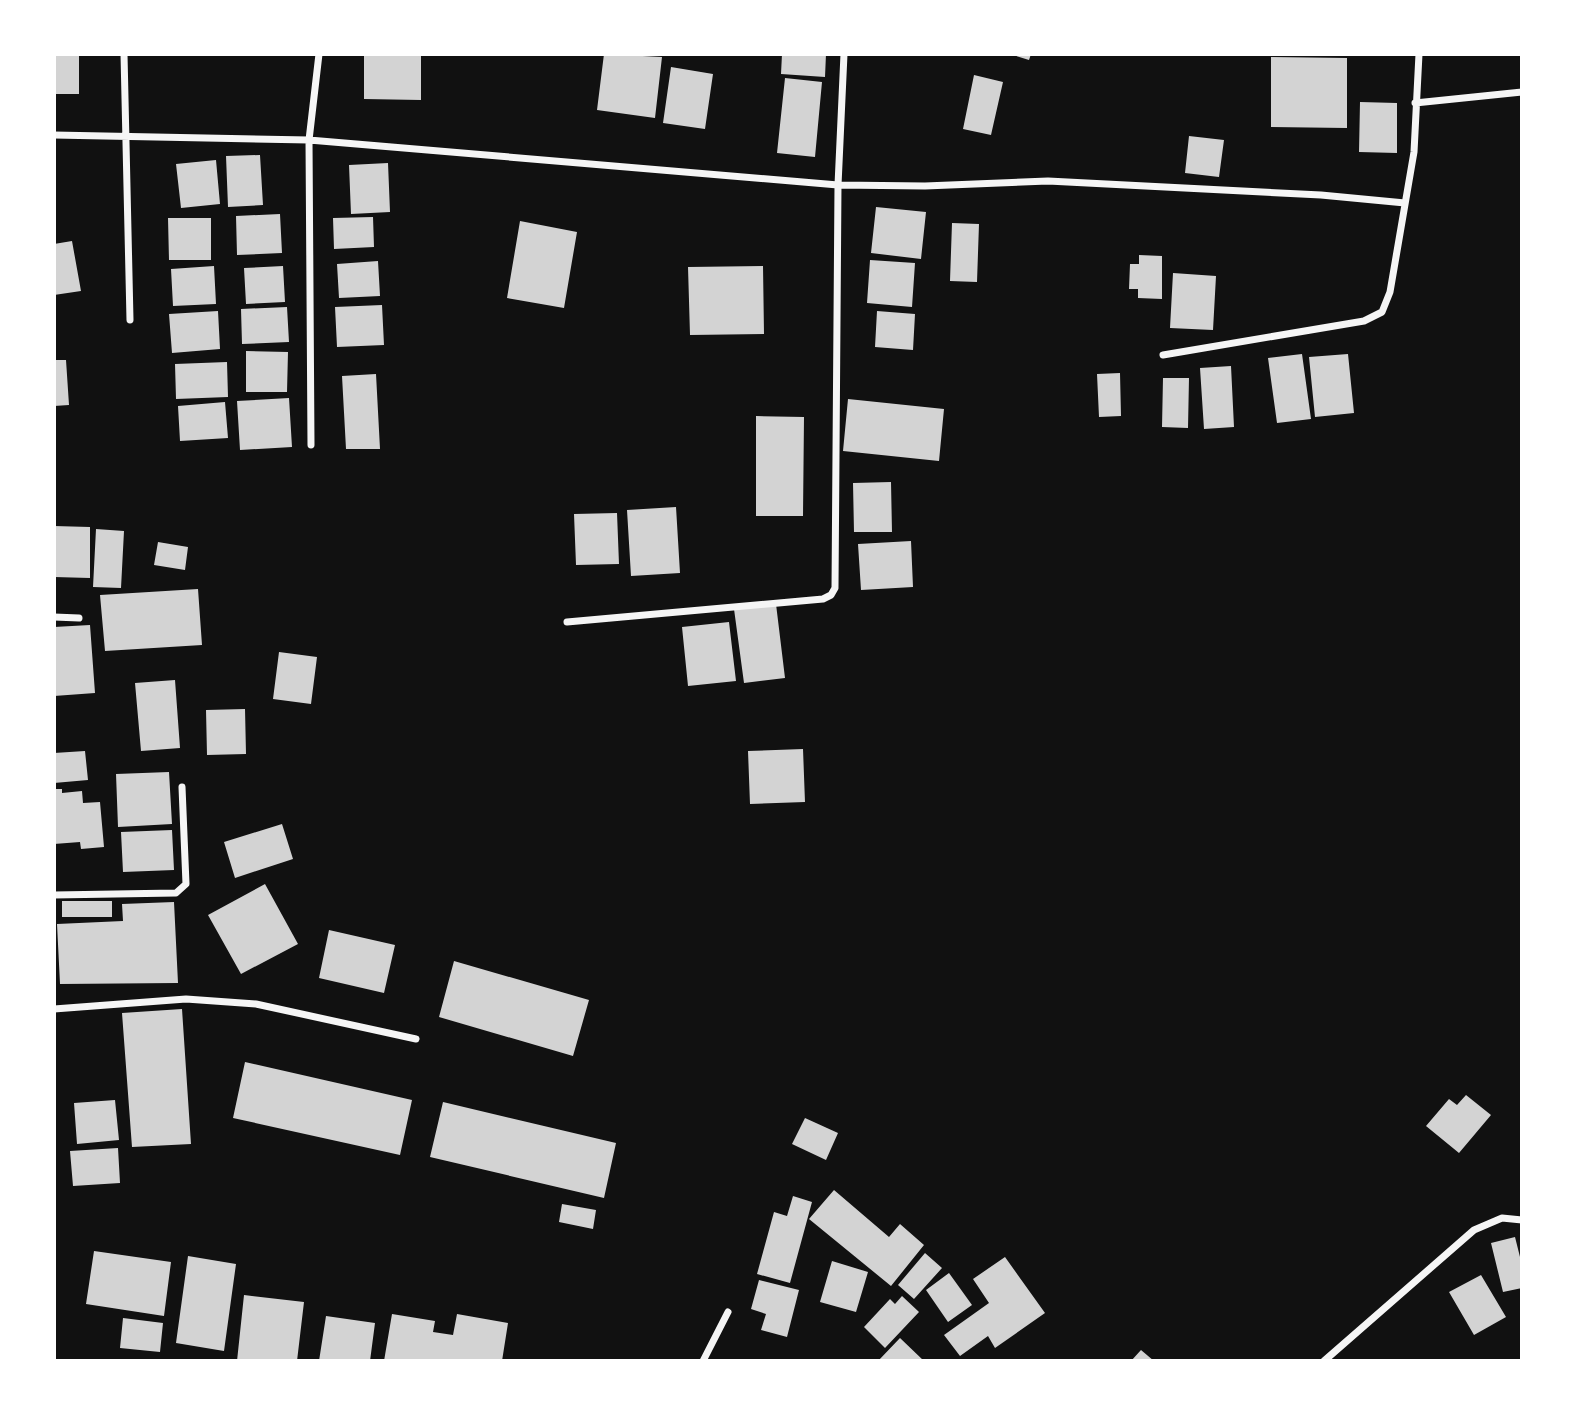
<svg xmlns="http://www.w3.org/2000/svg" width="1576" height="1415" viewBox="0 0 1576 1415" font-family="'Libre Baskerville',serif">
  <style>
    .building { fill: #d3d3d3 }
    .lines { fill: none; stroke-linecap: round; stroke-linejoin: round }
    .minor { stroke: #f5f5f5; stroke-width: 7 }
  </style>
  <rect width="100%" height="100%" fill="#111"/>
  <path class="building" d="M54 54H79V94H54Z
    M364 54H421V100L364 99Z
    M604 54 662 57 655 118 597 110Z
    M782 54H826L825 77 781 74Z
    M1010 54H1031L1029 60Z
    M1271 57 1347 58V128L1271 127Z
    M671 67 713 74 705 129 663 123Z
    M974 75 1003 82 991 135 963 129Z
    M785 78 822 82 815 157 777 153Z
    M1360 102 1397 103V153L1359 152Z
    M1189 136 1224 140 1219 177 1185 173Z
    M260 155 263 205 228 207 226 156Z
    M216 160 220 204 181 208 176 164Z
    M388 163 390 212 351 214 349 165Z
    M876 207 926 212 921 259 871 253Z
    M280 214 282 253 237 255 236 216Z
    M373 217 374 247 334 249 333 218Z
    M168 218H211V260H169Z
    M520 221 577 232 564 308 507 298Z
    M952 223 979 224 977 282 950 281Z
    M72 241 81 291 54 295V244Z
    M1139 255 1162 256V299L1138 298V289H1129L1130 264H1139Z
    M870 260 915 263 912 307 867 303Z
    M378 261 380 296 339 298 337 264Z
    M214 266 216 304 173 306 171 269Z
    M283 266 285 302 246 304 244 268Z
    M763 266 764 334 690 335 688 267Z
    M1173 273 1216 276 1213 330 1170 328Z
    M382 305 384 345 337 347 335 307Z
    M287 307 289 342 242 344 241 309Z
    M218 311 220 349 172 353 169 314Z
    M877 311 915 314 913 350 875 347Z
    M246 351 288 352 287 392H246Z
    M1302 354 1311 419 1277 423 1268 358Z
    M1348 354 1354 413 1315 417 1309 357Z
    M54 360H66L69 405 54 406Z
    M227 362 228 397 176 399 175 364Z
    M1231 366 1234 427 1204 429 1200 368Z
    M1120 373 1121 416 1099 417 1097 374Z
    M376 374 380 449H346L342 376Z
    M1163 378H1189L1188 428 1162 427Z
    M289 398 292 447 240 450 237 401Z
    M848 399 944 409 939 461 843 451Z
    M225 402 228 438 180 441 178 406Z
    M756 416 804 417 803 516H756Z
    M891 482 892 532H854L853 483Z
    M676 507 680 573 631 576 627 510Z
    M617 513 619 564 576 565 574 514Z
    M54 526 90 527V578L54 577Z
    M96 529 124 531 121 588 93 587Z
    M911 541 913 587 861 590 858 544Z
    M158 542 188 547 185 570 154 565Z
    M198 589 202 645 105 651 100 595Z
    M776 604 785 678 744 683 734 609Z
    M729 622 736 681 688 686 682 627Z
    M90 625 95 693 54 696V627Z
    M279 652 317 657 311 704 273 699Z
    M175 680 180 748 141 751 135 683Z
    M245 709 246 754 207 755 206 710Z
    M803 749 805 802 750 804 748 751Z
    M85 751 88 780 54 783V753Z
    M169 772 172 824 118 827 116 774Z
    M54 789H62V793L82 791 83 803 100 802 104 847 81 849 80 842 54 844Z
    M282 824 293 859 235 878 224 842Z
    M172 830 174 870 123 872 121 832Z
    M265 884 298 944 241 974 208 915Z
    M62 901H112V917H62Z
    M174 902 178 983 60 984 57 924 123 921 122 904Z
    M329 930 395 945 384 993 319 978Z
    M454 961 589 1000 573 1056 439 1017Z
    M182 1009 191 1144 132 1147 122 1013Z
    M245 1062 412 1100 400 1155 233 1118Z
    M1466 1095 1491 1115 1459 1153 1426 1126 1449 1099 1457 1105Z
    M115 1100 119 1140 77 1144 74 1103Z
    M443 1102 616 1143 604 1198 430 1157Z
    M805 1118 838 1133 826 1160 792 1144Z
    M118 1148 120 1183 73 1186 70 1151Z
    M834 1190 889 1237 900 1224 924 1245 891 1286 809 1219Z
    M793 1196 812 1202 790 1283 757 1274 774 1212 787 1216Z
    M562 1204 596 1210 593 1229 559 1222Z
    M1515 1237 1522 1265V1288L1503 1292 1491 1243Z
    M94 1251 171 1262 164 1316 86 1304Z
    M925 1253 942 1268 914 1299 898 1285Z
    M188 1256 236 1264 224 1351 176 1343Z
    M1005 1257 1045 1313 995 1348 988 1336 960 1356 944 1335 989 1303 973 1279Z
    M832 1261 868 1272 856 1312 820 1302Z
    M949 1273 972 1305 948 1322 926 1290Z
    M1481 1275 1506 1317 1474 1335 1449 1292Z
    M759 1280 799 1290 787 1337 761 1330 766 1314 751 1309Z
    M244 1295 304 1302 297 1361H237Z
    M902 1296 919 1312 885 1348 864 1327 890 1299 895 1304Z
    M392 1314 435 1321 433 1332 453 1335 457 1314 508 1323 502 1361H384Z
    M326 1316 375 1323 370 1361H319Z
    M123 1318 163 1323 160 1352 120 1348Z
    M900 1338 924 1361H878Z
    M1141 1350 1154 1361H1131Z"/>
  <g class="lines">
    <path class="minor" d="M124 54 130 320
      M1415 103 1522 92
      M54 135 309 140 838 185 925 186 1048 181 1321 195 1405 203
      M1163 355 1364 321 1382 312 1390 292 1414 152 1419 54
      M311 445 309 140 319 54
      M54 617 79 618
      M567 622 823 599 831 595 835 588 838 185 844 54
      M54 895 176 893 186 884 182 787
      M54 1009 186 999 256 1004 416 1039
      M703 1361 728 1312
      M1324 1361 1474 1230 1502 1218 1522 1220"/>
  </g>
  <rect width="1576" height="1415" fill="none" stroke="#ffffff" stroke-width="112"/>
</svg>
